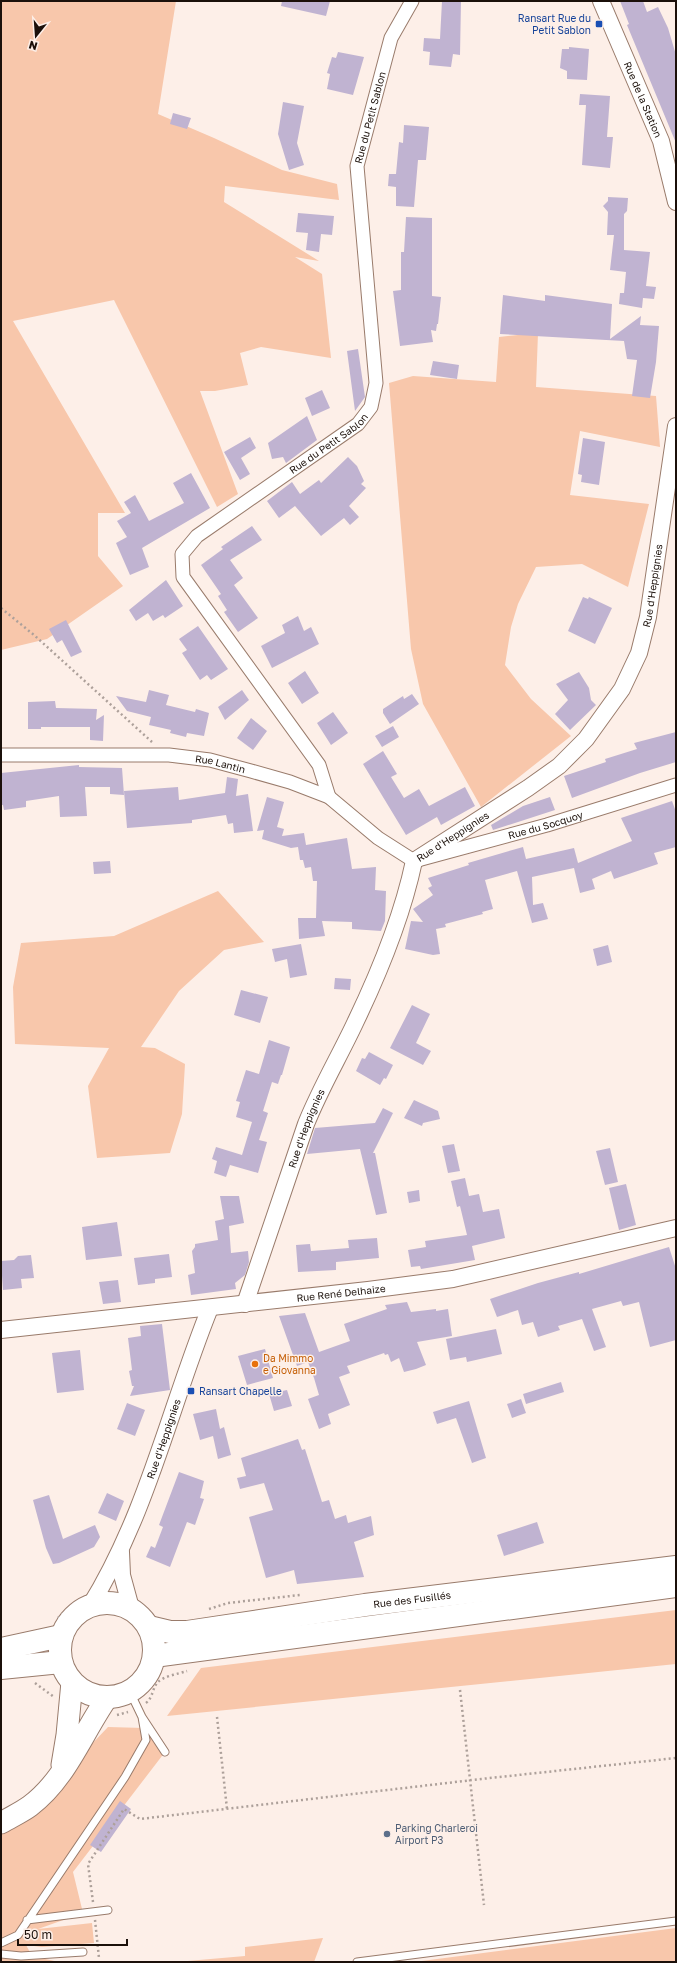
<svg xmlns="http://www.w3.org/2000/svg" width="677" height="1963" viewBox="0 0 677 1963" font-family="'Golos Text',sans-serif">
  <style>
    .green { fill: #f8c7ab }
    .building { fill: #c0b3d1 }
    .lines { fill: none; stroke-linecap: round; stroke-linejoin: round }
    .service-casing { stroke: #997b6b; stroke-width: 9 }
    .minor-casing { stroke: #997b6b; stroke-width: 15 }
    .tertiary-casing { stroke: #997b6b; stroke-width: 18 }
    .primary-casing { stroke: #997b6b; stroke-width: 23 }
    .trunk-casing { stroke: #997b6b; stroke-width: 24 }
    .path { stroke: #ada09a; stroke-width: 2.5; stroke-dasharray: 2 3; stroke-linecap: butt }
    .service { stroke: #fff; stroke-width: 7 }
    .minor { stroke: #fff; stroke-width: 13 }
    .tertiary { stroke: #fff; stroke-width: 16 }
    .primary { stroke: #fff; stroke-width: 21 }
    .trunk { stroke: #fff; stroke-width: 22 }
    .transit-dot { fill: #1a4fb4; stroke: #fdefe8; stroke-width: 1.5 }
    .food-dot { fill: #e8710a; stroke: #fdefe8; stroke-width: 1.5 }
    .service-dot { fill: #5c6f8a; stroke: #fdefe8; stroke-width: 1.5 }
    .labels { text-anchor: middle; stroke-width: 3; stroke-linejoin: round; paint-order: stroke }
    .transit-label { font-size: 10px; fill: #164399; stroke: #fdefe8; text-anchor: end }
    .street-label { font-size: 10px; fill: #1b100a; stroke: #fdefe8 }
    .food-label { font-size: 10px; fill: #c56008; stroke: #fdefe8; text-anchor: start }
    .service-label { font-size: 10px; fill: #4e5e75; stroke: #fdefe8; text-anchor: start }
  </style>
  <rect width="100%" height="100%" fill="#fdefe8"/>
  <path class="green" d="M1 1H176L158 114 214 138 282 170 337 184 339 200 225 186 224 202 319 261 295 257 322 274 331 358 261 347 240 353 248 385 215 391H200L238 494 217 507 114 300 13 321 125 513H98V556L123 586 47 639 1 650Z
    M538 333 536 387 656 396 660 447 580 431 570 495 649 504 628 587 582 564 536 567 518 604 511 627 505 665 531 699 571 736 481 807 423 704 411 649 389 383 413 376 496 382 499 337Z
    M218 891 264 942 224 950 179 991 141 1047 155 1048 185 1064 182 1114 170 1153 97 1158 88 1086 109 1048 15 1044 13 987 21 943 114 936Z
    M676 1610V1664L167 1716 201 1668Z
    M108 1727 144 1728 165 1752 73 1872 83 1913 38 1929 92 1923 94 1943 42 1947 26 1945 32 1956 59 1962H1V1835L48 1790Z
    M676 1928V1962H414Z
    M323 1938 314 1962H176L245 1956V1947Z"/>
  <path class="building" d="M282 1H330L326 16 281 6Z
    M442 1H461L460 55 453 54 451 67 429 65 430 52 423 51 424 38 440 39Z
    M620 1H643L647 12 658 7 668 28 676 55V143L627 25 629 24Z
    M569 47 589 49 587 80 567 79V71L560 68 562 49H569Z
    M338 52 364 57 353 95 327 89 330 74 327 73 332 57 336 58Z
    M580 94 610 96 607 137H613L610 168 582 165 586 105H579Z
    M283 102 304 106 297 143 304 165 289 170 278 134Z
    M173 113 191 118 187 129 170 124Z
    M404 125 429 127 426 160H418L414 207 396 206V187L388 186 389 174H396L399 142 403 143Z
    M608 197 628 198 627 211 624 214V250L650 252 646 286 656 287 654 299 643 298 642 308 619 304 620 293H624L626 272 610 270 614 235H607L608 212 603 206 608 201Z
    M298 213 334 216 332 235 321 234 319 252 306 250 308 233 296 232Z
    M406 217 432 218V296L441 297 438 324H437L436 331 431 330 433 342 400 346 393 291 401 290V252H404Z
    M503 295 545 301V295L612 304 610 339 641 316 640 325 659 326 656 362 650 398 632 396 637 360 627 359 624 341 500 334Z
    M358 349 365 397 355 411 347 351Z
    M433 361 459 365 457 379 430 375Z
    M322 390 330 408 312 416 305 398Z
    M307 416 317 440 286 463 283 457 272 459 268 443Z
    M250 437 256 448 241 458 250 474 240 480 224 452Z
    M583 438 605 442 599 485 581 482 582 475 578 474Z
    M348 457 357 466 364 481 361 484 366 488 349 506 359 517 350 525 344 518 321 536 295 506 279 518 267 501 292 482 300 494 319 480 321 483Z
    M191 473 210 508 142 548 149 567 130 575 116 543 127 537 117 521 131 513 124 502 135 495 149 521 184 503 173 483Z
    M252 526 262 540 230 560 243 578 234 585 258 618 238 632 224 612 227 610 218 596 221 594 201 565 223 549 221 547Z
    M166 580 183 606 165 618 163 615 153 621 148 613 136 621 129 610Z
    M583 597 588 599 589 597 612 608 595 644 568 631Z
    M298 616 304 631 311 627 319 644 272 668 261 646 285 633 282 625Z
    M66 620 82 652 71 657 62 640 57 643 49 629Z
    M198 626 228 669 211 680 207 675 200 680 182 653 187 650 179 639Z
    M305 671 319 693 302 704 288 683Z
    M579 672 589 688 591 700 596 705 570 730 555 714 568 700 556 684Z
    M149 690 169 695 166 705 195 712 196 709 209 713 204 736 187 733 186 737 170 733 171 730 149 725 151 717 127 711 116 696 146 702Z
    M242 690 249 700 225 720 218 707Z
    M412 694 419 704 390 724 383 713V709L403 696 404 699Z
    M55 701 56 708 97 709 96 720 104 715 103 741 90 740V727H41V729H28V702Z
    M333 712 348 733 331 745 317 723Z
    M251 718 267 731 253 750 237 738Z
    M393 726 399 737 382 747 375 736Z
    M676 732V762L640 773 572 798 564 776 606 762 605 759 637 749 634 743Z
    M383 751 397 774 391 777 404 798 419 789 429 806 465 787 475 806 441 825 437 817 406 835 363 764Z
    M79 765V767L122 768 124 795 110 794V787H85L87 816 60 817 59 796 26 801V807L4 810 3 805H1V773Z
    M227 777 238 779 236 796 248 794 253 831 234 833 233 823 228 824 226 815 192 820V823L127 828 124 791 178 787 179 800 225 793Z
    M267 797 284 802 277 827 284 829 282 836 304 833 306 845 347 838 352 869 376 867 375 890 386 891 385 921 381 931 352 929V922L322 921 325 936 299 939 298 918H316L317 881H313L311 867 305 868 303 860H300L298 847 291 848 262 839 264 830 257 831Z
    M550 797 555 810 493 830 491 825 523 806Z
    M672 801 676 812V847L654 853 658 864 614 879 611 871 592 879 595 889 580 893 574 868 532 877 533 905 543 903 548 919 532 923 517 871 485 880 493 909 482 912 483 914 445 924 446 927 436 929 440 954 433 955 405 949 411 921 423 922 413 909 433 895 428 888 432 886 428 878 469 865 468 863 523 847 526 859 574 848 578 863 632 841 621 818Z
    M110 861 111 873 94 874 93 862Z
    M301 944 307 975 290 978 287 959 275 962 272 949Z
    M608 945 612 962 597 966 593 949Z
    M335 978 351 979 350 990 334 989Z
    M241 990 268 997 260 1023 234 1015Z
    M412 1005 430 1014 416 1043 431 1051 423 1065 390 1048Z
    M269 1040 290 1047 282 1075H281L278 1084 272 1082 263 1111 268 1113 259 1140 267 1142 258 1173 230 1165 226 1177 214 1173 217 1161 212 1159 216 1147 242 1155 252 1122 236 1117 240 1102 236 1101 246 1070 259 1074Z
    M369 1052 393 1065 386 1079 384 1078 380 1085 356 1071 362 1058 365 1059Z
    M414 1100 438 1111 440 1119 423 1123 422 1126 404 1118Z
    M383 1108 393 1113 373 1153H375L387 1213 376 1215 360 1149 307 1154 315 1128 375 1123Z
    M454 1144 460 1171 448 1173 442 1146Z
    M610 1148 618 1182 605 1185 596 1151Z
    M465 1178 469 1196 479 1194 483 1212 499 1209 505 1238 472 1246 475 1260 421 1269 420 1266 411 1267 408 1250 426 1247 425 1241 467 1235 460 1206 457 1207 451 1181Z
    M626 1184 636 1225 619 1230 609 1188Z
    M419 1190 420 1201 409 1203 407 1192Z
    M220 1196H239L244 1223 229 1226 231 1253 248 1251 249 1262 245 1275 235 1283 236 1289 191 1295 188 1275 195 1273 192 1251 195 1247V1244L218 1240 215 1221 224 1219Z
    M117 1222 122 1256 86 1260 82 1227Z
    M377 1238 379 1258 336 1262V1270L298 1272 296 1245 310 1244 311 1251 349 1248 348 1240Z
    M669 1247 676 1269V1340L650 1347 639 1302 623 1306 621 1301 592 1309 606 1347 594 1351 582 1319 558 1326 560 1330 538 1337 533 1322 522 1325 518 1310 497 1317 490 1299 538 1283 579 1272V1274Z
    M169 1254 172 1277 155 1279V1283L138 1285 134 1258Z
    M31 1255 34 1278 21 1279 22 1288 3 1290 1 1261 14 1260 18 1256Z
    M118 1280 121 1302 103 1304 99 1282Z
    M407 1302 411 1312 436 1309V1311L448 1309 452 1336 417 1342 426 1365 416 1369 404 1372 399 1358 391 1362 388 1354 385 1355 384 1353 347 1366 350 1373 339 1377 350 1405 328 1414 331 1424 319 1429 308 1399 319 1395 314 1378 308 1362 297 1366 279 1316 305 1313 319 1352 350 1341 344 1324 387 1309 385 1305Z
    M162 1324 170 1390 130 1396 134 1386H132L129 1371 132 1370 128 1338 141 1336 140 1326Z
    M496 1329 502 1354 467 1362 466 1357 450 1360 446 1339Z
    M265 1349 273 1378 247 1385 238 1356Z
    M80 1350 84 1390 57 1393 52 1353Z
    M561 1382 564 1392 526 1404 523 1394Z
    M287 1390 292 1406 274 1411 269 1394Z
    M521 1399 526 1413 512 1418 507 1404Z
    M469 1401 486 1458 472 1463 456 1418 437 1424 433 1412Z
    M127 1403 145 1410 135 1436 117 1429Z
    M216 1409 220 1429 224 1427 231 1455 218 1459 213 1436 200 1440 193 1414Z
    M298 1439 302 1450 305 1449 322 1502 329 1500 335 1519 346 1515 348 1523 371 1516 374 1535 354 1542 364 1577 297 1584 294 1570 266 1578 249 1517 273 1510 264 1483 240 1489 237 1478 246 1476 241 1458Z
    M179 1472 204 1481 200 1498 204 1499 195 1525 187 1522 170 1567 146 1557 151 1546 155 1548 163 1527 159 1525Z
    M107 1493 124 1501 116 1521 98 1513Z
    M49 1495 63 1539 95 1525 100 1537 94 1547 59 1563 53 1564 46 1548 33 1500Z
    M537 1522 544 1543 504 1556 497 1535Z
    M120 1801 131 1809 101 1852 90 1845Z"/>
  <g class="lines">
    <g class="service-casing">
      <path id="service" d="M130 1692 142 1717 165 1752
        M27 1920 108 1910
        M1 1943 18 1935 125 1777 146 1740 142 1717
        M1 1954 21 1956 83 1952
        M357 1962 676 1921"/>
    </g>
    <g class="minor-casing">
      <g id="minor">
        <path id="s1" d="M1 755H169L210 760 251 771 290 782 329 797 378 838 414 861 547 825 676 785"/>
        <path id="s2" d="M329 797 319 765 183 577 182 554 197 536 358 424 371 407 376 383 357 166 391 38 412 1"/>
      </g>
    </g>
    <g class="tertiary-casing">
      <g id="tertiary">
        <path id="s3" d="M601 1 661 141 676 202"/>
        <path id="s4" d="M245 1304 306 1124C320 1089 339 1057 355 1023 380 971 402 918 414 861L528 788 559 766 586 739 622 689 639 653 648 617 676 426"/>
        <path id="s5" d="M1 1330 368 1290 453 1279 676 1228"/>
        <path d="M121 1552 122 1575 131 1608"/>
        <path id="s6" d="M90 1606C147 1514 170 1407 210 1308"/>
      </g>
    </g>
    <g class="primary-casing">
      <path id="primary" d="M62 1765 67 1735 72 1682
        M1 1823C11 1817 22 1812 30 1806 66 1779 82 1734 107 1698"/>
    </g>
    <g class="trunk-casing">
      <g id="trunk">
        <circle cx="107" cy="1650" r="47"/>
        <path id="s7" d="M149 1627 170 1632H187L365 1605 676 1567"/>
        <path d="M1 1649 61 1636"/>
        <path d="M154 1656 676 1586"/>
        <path d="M1 1668 61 1662"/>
      </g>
    </g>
    <path class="path" d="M1 608 34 635 152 742
      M209 1609 228 1603 300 1595
      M58 1618 75 1603
      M35 1683 54 1697
      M460 1690 484 1905
      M146 1703C153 1697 152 1690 157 1683 163 1676 178 1674 187 1671
      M117 1715 128 1712
      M217 1717 227 1809
      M93 1902 88 1864 124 1809 140 1819 481 1779 676 1758
      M95 1920 99 1958"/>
    <use href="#service" class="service"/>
    <use href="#minor" class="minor"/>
    <use href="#tertiary" class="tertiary"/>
    <use href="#primary" class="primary"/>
    <use href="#trunk" class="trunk"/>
  </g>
  <g class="transit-dot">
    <rect x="595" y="20" width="8" height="8" rx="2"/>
    <rect x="187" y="1387" width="8" height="8" rx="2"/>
  </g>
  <circle class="food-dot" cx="255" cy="1364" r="4"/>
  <circle class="service-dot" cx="387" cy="1834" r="4"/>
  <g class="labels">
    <g class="transit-label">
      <text x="591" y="22">Ransart Rue du<tspan x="591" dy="12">Petit Sablon</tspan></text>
      <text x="199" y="1395" text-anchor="start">Ransart Chapelle</text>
    </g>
    <g class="street-label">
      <text dy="4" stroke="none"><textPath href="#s3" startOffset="107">Rue de la Station</textPath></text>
      <text dy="4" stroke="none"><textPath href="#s2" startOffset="822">Rue du Petit Sablon</textPath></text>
      <text dy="4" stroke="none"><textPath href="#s2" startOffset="473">Rue du Petit Sablon</textPath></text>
      <text dy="4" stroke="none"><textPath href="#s4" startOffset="857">Rue d'Heppignies</textPath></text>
      <text dy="4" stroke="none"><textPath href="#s1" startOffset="220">Rue Lantin</textPath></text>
      <text dy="4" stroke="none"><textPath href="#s1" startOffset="577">Rue du Socquoy</textPath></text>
      <text dy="4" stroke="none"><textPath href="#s4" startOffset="521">Rue d'Heppignies</textPath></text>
      <text dy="4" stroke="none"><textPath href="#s4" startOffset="186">Rue d'Heppignies</textPath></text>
      <text dy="4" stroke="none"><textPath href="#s5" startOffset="342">Rue René Delhaize</textPath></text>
      <text dy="4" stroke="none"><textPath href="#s6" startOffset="183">Rue d'Heppignies</textPath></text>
      <text dy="4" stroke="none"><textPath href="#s7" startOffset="266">Rue des Fusillés</textPath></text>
    </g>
    <g class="food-label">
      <text x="263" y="1362">Da Mimmo<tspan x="263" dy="12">e Giovanna</tspan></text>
    </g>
    <g class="service-label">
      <text x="395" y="1832">Parking Charleroi<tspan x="395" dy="12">Airport P3</tspan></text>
    </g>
  </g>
  <rect width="677" height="1963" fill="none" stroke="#1b100a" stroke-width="4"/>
  <g transform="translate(36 36) rotate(197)" stroke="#fdefe8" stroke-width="3" paint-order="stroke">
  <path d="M0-3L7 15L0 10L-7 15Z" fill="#1b100a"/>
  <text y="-6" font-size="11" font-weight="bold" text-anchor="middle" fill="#1b100a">N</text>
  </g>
  <path d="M18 1939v6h109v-6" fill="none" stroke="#1b100a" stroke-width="2"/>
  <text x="24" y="1939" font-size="12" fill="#1b100a" stroke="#fdefe8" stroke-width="3" paint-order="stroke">50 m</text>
</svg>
